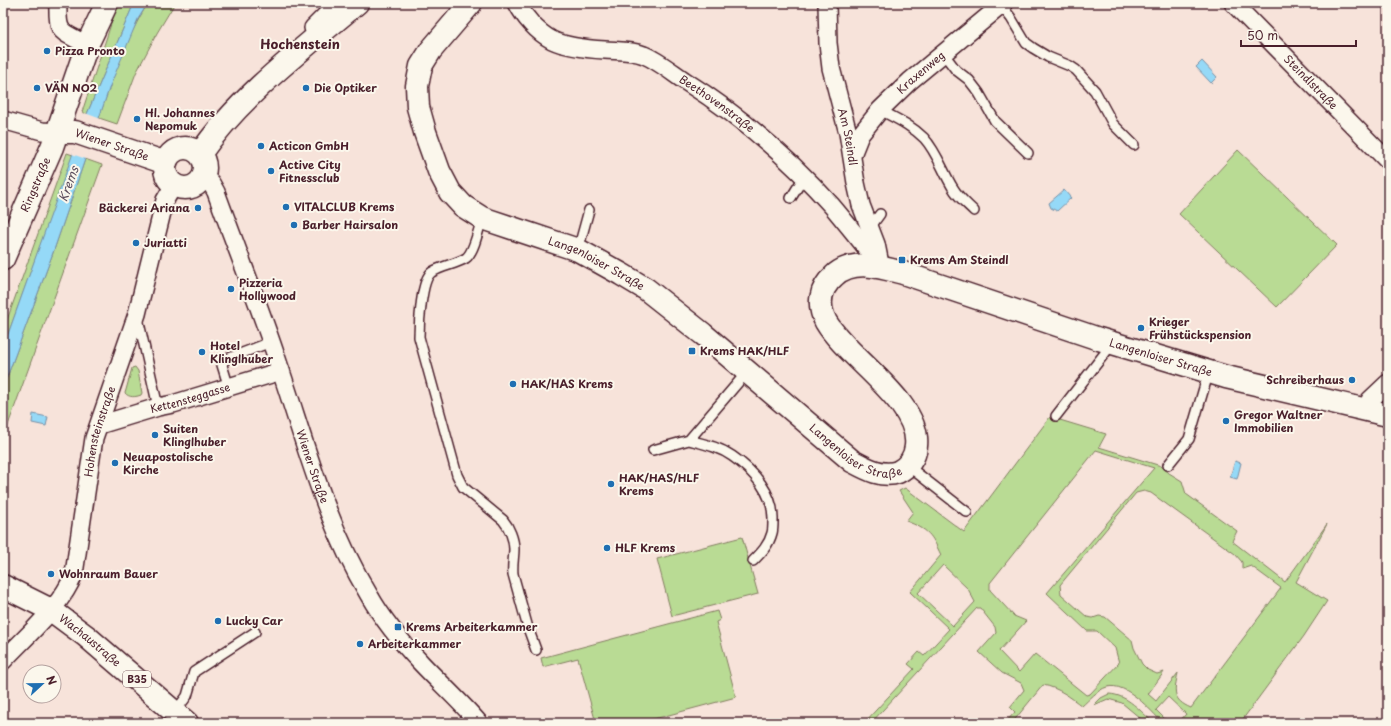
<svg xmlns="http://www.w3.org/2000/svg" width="1391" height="726" viewBox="0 0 1391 726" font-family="'Playpen Sans',sans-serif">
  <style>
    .green { fill: #b9db94; stroke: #827d60; fill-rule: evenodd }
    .water { fill: #95d9f7; stroke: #778fa5 }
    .pier { fill: #f7e3da }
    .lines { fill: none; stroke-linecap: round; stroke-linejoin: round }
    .service-casing { stroke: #4a1f2b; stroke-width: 12 }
    .minor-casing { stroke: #4a1f2b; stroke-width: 20 }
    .tertiary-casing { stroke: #4a1f2b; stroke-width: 25 }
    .secondary-casing { stroke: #4a1f2b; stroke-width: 25 }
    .primary-casing { stroke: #4a1f2b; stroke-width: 25 }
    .service { stroke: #fbf7ec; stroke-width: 9 }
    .minor { stroke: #fbf7ec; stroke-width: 17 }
    .tertiary { stroke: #fbf7ec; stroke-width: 22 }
    .secondary { stroke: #fbf7ec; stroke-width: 22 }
    .primary { stroke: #fbf7ec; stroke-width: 22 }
    .poi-dot { fill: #1f6fb2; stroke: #fbf7ec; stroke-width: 1.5 }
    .labels { text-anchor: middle; stroke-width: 4; stroke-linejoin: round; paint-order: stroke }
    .shield { fill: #fbf7ec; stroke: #7f6065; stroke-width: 1 }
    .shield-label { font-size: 10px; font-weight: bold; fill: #4a1f2b }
    .poi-label { font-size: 11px; font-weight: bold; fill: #4a1f2b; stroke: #fbf7ec; text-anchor: start }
    .street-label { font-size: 11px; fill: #4a1f2b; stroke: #fbf7ec }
    .water-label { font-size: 12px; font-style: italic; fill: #5d4e5e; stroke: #fbf7ec }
    .quarter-label { font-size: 13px; font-weight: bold; fill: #4a1f2b; stroke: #fbf7ec }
  </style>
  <rect width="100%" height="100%" fill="#f7e3da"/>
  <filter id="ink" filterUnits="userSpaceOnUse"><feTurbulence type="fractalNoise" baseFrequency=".025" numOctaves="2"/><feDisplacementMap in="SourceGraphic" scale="8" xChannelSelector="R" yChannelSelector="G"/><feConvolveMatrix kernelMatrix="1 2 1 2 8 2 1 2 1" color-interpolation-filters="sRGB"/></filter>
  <g filter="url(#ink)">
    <path class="green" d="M118 3H134L87 114 82 112Z
      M148 3H175L157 33 136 73 117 124 99 118C112 79 126 38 148 3Z
      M1238 150 1337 245 1277 307 1179 214Z
      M67 153 73 155 3 348V331Z
      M85 159 102 165 3 439V388L54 250Z
      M135 367 138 371 142 393 141 395C136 397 129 398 125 393L126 390 132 368Z
      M1050 417 1106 434 1099 447 1161 466 1169 473 1182 481 1186 494 1237 531 1232 541 1285 582 1327 524 1296 582 1327 601 1304 636 1240 723H1178L1186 714 1168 697 1156 710 1169 723H1163C1150 710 1127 682 1107 687 1097 690 1089 700 1082 706 1070 697 1059 688 1043 685L1012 723H1005L1015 712 1010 707 1024 690 1021 683 1002 673 979 652 996 633 995 627 980 608H977L871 723H864L914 669 908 664 919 652 924 656 949 629 910 592 941 555C931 534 929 530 906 521L913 512 899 491 905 488 964 532ZM1096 450 1154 468 1047 593 1087 631H1097L1115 648 1119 663 1090 694 1086 695 1035 654 1019 672 999 651 1026 621 1014 616 990 590V583ZM1144 491 1151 493 1235 554 1242 562V569L1251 566 1281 588 1191 708C1172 700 1174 691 1178 673L1156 701 1148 694 1164 672 1157 674 1148 670 1142 664 1134 648 1132 640 1105 617 1099 616 1093 618 1087 617 1061 594 1060 585 1136 493ZM943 565 968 589 975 602 953 626 918 593Z
      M742 537 758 594 672 616 657 559Z
      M717 611 720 620 716 622 736 697 639 723H596L578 658 543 667 541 658Z
      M1109 694C1128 695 1140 711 1154 723H1146L1122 703 1108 699 1094 705 1101 698Z"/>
    <path class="water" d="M134 3H148L138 19 110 86 54 250 3 388V348L87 114Z
      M1202 61 1217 77 1211 83 1196 67Z
      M1064 190 1071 198 1057 211 1051 208 1049 203Z
      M33 414 48 417 46 426 32 423Z
      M1235 461 1241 463 1237 479 1230 477Z"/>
    <path class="pier" d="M85 113 101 119 86 159 72 154Z"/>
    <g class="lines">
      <g class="service-casing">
        <path id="service" d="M1001 5 1011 18 1026 43 1033 48 1048 57 1070 66 1076 70 1095 91 1113 124 1134 145
          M943 53 956 70 969 80 979 93 995 121 1028 153
          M880 110C895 118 911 125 924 138 937 152 943 172 953 188 958 197 967 204 974 211
          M791 198 804 177
          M482 218C479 228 474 252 466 258 456 264 442 266 432 272 421 279 419 324 419 337L457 475 463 487 503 520C509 527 514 539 514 549 514 557 512 565 513 574L528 628 536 650
          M869 229 880 214
          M578 250 589 210
          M138 318 158 407
          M229 388 222 365 224 360 271 342
          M1056 416 1112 344
          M689 440C704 444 719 447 732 456 754 471 774 494 773 521 773 525 773 530 772 533 769 545 761 553 753 561
          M653 450 689 440 747 372
          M1168 465 1189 439 1209 371
          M908 466 967 512
          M175 712 187 696 194 672 255 632"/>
      </g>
      <g class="minor-casing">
        <g id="minor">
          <path d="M58 3C57 36 61 30 87 45"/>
          <path id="s1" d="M517 3C524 17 537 32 552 40 567 47 588 49 605 50 618 51 632 50 644 55 657 60 673 73 685 81 739 115 789 158 832 206 849 226 865 247 882 267"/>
          <path id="s2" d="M827 3 828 43 831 68 848 133 856 183 861 205 876 244 879 259"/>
          <path id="s3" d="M1233 3 1388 161"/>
          <path d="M313 28 338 3"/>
          <path d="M3 120 42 131 57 132"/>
          <path id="s4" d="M852 155 860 135 880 110 910 81 1004 3"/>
          <path id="s5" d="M204 176 211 183 216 192C237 250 260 307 279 365 306 445 325 522 369 595 383 620 402 643 422 664 441 684 461 702 479 723"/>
          <path d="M1365 410 1370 400 1388 383"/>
          <path id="s6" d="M99 425 158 407 173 404 281 371"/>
          <path id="s7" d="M3 661C26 636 62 606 74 574L94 438 137 314 165 200 174 185"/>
        </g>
      </g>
      <g class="tertiary-casing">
        <g id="tertiary">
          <path id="s8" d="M471 3 431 50 421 66 417 86 418 107 425 132 439 171 450 192 463 206 482 218 578 250 621 274 646 289 703 334 852 461C865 468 882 478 898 472 908 467 915 458 916 446 921 402 847 358 826 322 817 305 820 288 834 276 853 258 881 267 903 273L1099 339 1226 377 1388 415"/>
          <path id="s9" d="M57 132H75L166 163"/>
          <circle cx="185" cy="168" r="20"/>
          <path d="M200 154C239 97 304 48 357 3"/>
        </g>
      </g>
      <g class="secondary-casing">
        <g id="secondary">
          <path id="s10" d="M3 259 52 147 87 45 107 3"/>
        </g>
      </g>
      <g class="primary-casing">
        <g id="primary">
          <path id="s11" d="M3 586 51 610 86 636 187 723"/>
        </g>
      </g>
      <use href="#service" class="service"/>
      <use href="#minor" class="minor"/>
      <use href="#tertiary" class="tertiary"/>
      <use href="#secondary" class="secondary"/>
      <use href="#primary" class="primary"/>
    </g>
  </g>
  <g class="poi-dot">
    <circle cx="47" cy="51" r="4"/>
    <circle cx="37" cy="88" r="4"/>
    <circle cx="306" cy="88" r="4"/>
    <circle cx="137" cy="119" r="4"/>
    <circle cx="261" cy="146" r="4"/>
    <circle cx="271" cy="171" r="4"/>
    <circle cx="286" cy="207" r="4"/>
    <circle cx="198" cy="208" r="4"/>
    <circle cx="294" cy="225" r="4"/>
    <circle cx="136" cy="243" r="4"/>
    <rect x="898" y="256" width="8" height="8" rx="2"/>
    <circle cx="231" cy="289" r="4"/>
    <circle cx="1141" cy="328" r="4"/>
    <rect x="688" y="347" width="8" height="8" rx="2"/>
    <circle cx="202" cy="352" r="4"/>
    <circle cx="1352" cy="380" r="4"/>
    <circle cx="513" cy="384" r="4"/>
    <circle cx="1226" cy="421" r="4"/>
    <circle cx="155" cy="435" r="4"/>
    <circle cx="115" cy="463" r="4"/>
    <circle cx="611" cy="484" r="4"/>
    <circle cx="607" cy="548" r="4"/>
    <circle cx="51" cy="574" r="4"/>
    <circle cx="218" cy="621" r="4"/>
    <rect x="394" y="623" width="8" height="8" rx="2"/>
    <circle cx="360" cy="644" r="4"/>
  </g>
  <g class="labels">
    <rect class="shield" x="123" y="671" width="28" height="16" rx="3"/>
    <g class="shield-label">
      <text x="137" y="683">B35</text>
    </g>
    <g class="poi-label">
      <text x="55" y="55">Pizza Pronto</text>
      <text x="45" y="92">VÄN NO2</text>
      <text x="314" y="92">Die Optiker</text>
      <text x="145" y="117">Hl. Johannes<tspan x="145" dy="13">Nepomuk</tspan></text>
      <text x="269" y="150">Acticon GmbH</text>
      <text x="279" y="169">Active City<tspan x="279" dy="13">Fitnessclub</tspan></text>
      <text x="294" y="211">VITALCLUB Krems</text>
      <text x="190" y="212" text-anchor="end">Bäckerei Ariana</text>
      <text x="302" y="229">Barber Hairsalon</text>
      <text x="144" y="247">Juriatti</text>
      <text x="910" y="264">Krems Am Steindl</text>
      <text x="239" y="287">Pizzeria<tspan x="239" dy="13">Hollywood</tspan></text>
      <text x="1149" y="326">Krieger<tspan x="1149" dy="13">Frühstückspension</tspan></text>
      <text x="210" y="350">Hotel<tspan x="210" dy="13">Klinglhuber</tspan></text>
      <text x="700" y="355">Krems HAK/HLF</text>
      <text x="1344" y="384" text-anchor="end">Schreiberhaus</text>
      <text x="521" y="388">HAK/HAS Krems</text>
      <text x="1234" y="419">Gregor Waltner<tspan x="1234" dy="13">Immobilien</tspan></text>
      <text x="163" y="433">Suiten<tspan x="163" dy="13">Klinglhuber</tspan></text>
      <text x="123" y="461">Neuapostolische<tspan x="123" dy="13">Kirche</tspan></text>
      <text x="619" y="482">HAK/HAS/HLF<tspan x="619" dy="13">Krems</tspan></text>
      <text x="615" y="552">HLF Krems</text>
      <text x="59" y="578">Wohnraum Bauer</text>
      <text x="226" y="625">Lucky Car</text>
      <text x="406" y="631">Krems Arbeiterkammer</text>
      <text x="368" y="648">Arbeiterkammer</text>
    </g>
    <g class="street-label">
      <text dy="4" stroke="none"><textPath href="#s4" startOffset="109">Kraxenweg</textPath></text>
      <text dy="4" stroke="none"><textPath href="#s3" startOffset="111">Steindlstraße</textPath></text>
      <text dy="4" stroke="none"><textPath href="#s1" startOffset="233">Beethovenstraße</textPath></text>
      <text dy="4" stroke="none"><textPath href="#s2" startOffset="136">Am Steindl</textPath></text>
      <text dy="4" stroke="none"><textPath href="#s9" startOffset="57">Wiener Straße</textPath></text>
      <text dy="4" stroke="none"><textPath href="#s10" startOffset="81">Ringstraße</textPath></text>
      <text dy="4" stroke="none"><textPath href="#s8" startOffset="378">Langenloiser Straße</textPath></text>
      <text dy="4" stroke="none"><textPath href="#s8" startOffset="1336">Langenloiser Straße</textPath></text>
      <text dy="4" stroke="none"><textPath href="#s6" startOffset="95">Kettensteggasse</textPath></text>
      <text dy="4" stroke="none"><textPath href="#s7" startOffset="258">Hohensteinstraße</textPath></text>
      <text dy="4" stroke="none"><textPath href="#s8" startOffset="702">Langenloiser Straße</textPath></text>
      <text dy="4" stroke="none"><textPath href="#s5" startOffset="311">Wiener Straße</textPath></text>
      <text dy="4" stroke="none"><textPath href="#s11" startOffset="103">Wachaustraße</textPath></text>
    </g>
    <g class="water-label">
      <text transform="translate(69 184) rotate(-70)" y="4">Krems</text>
    </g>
    <g class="quarter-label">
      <text x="300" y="49">Hochenstein</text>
    </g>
  </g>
  <rect width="1391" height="726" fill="none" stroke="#fbf7ec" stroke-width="16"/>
  <rect x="8" y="8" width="1375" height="710" fill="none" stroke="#4a1f2b" stroke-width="1.5" filter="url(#ink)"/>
  <g transform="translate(42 684) rotate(68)"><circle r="19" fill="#fbf7ec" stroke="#b4a19f"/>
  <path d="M0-3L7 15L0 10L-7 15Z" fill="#1f6fb2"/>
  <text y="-6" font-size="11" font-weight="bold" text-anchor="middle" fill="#4a1f2b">N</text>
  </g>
  <path d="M1241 40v6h115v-6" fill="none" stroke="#4a1f2b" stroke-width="2"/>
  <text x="1247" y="40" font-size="12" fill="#4a1f2b" stroke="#fbf7ec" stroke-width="3" paint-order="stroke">50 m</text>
</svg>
